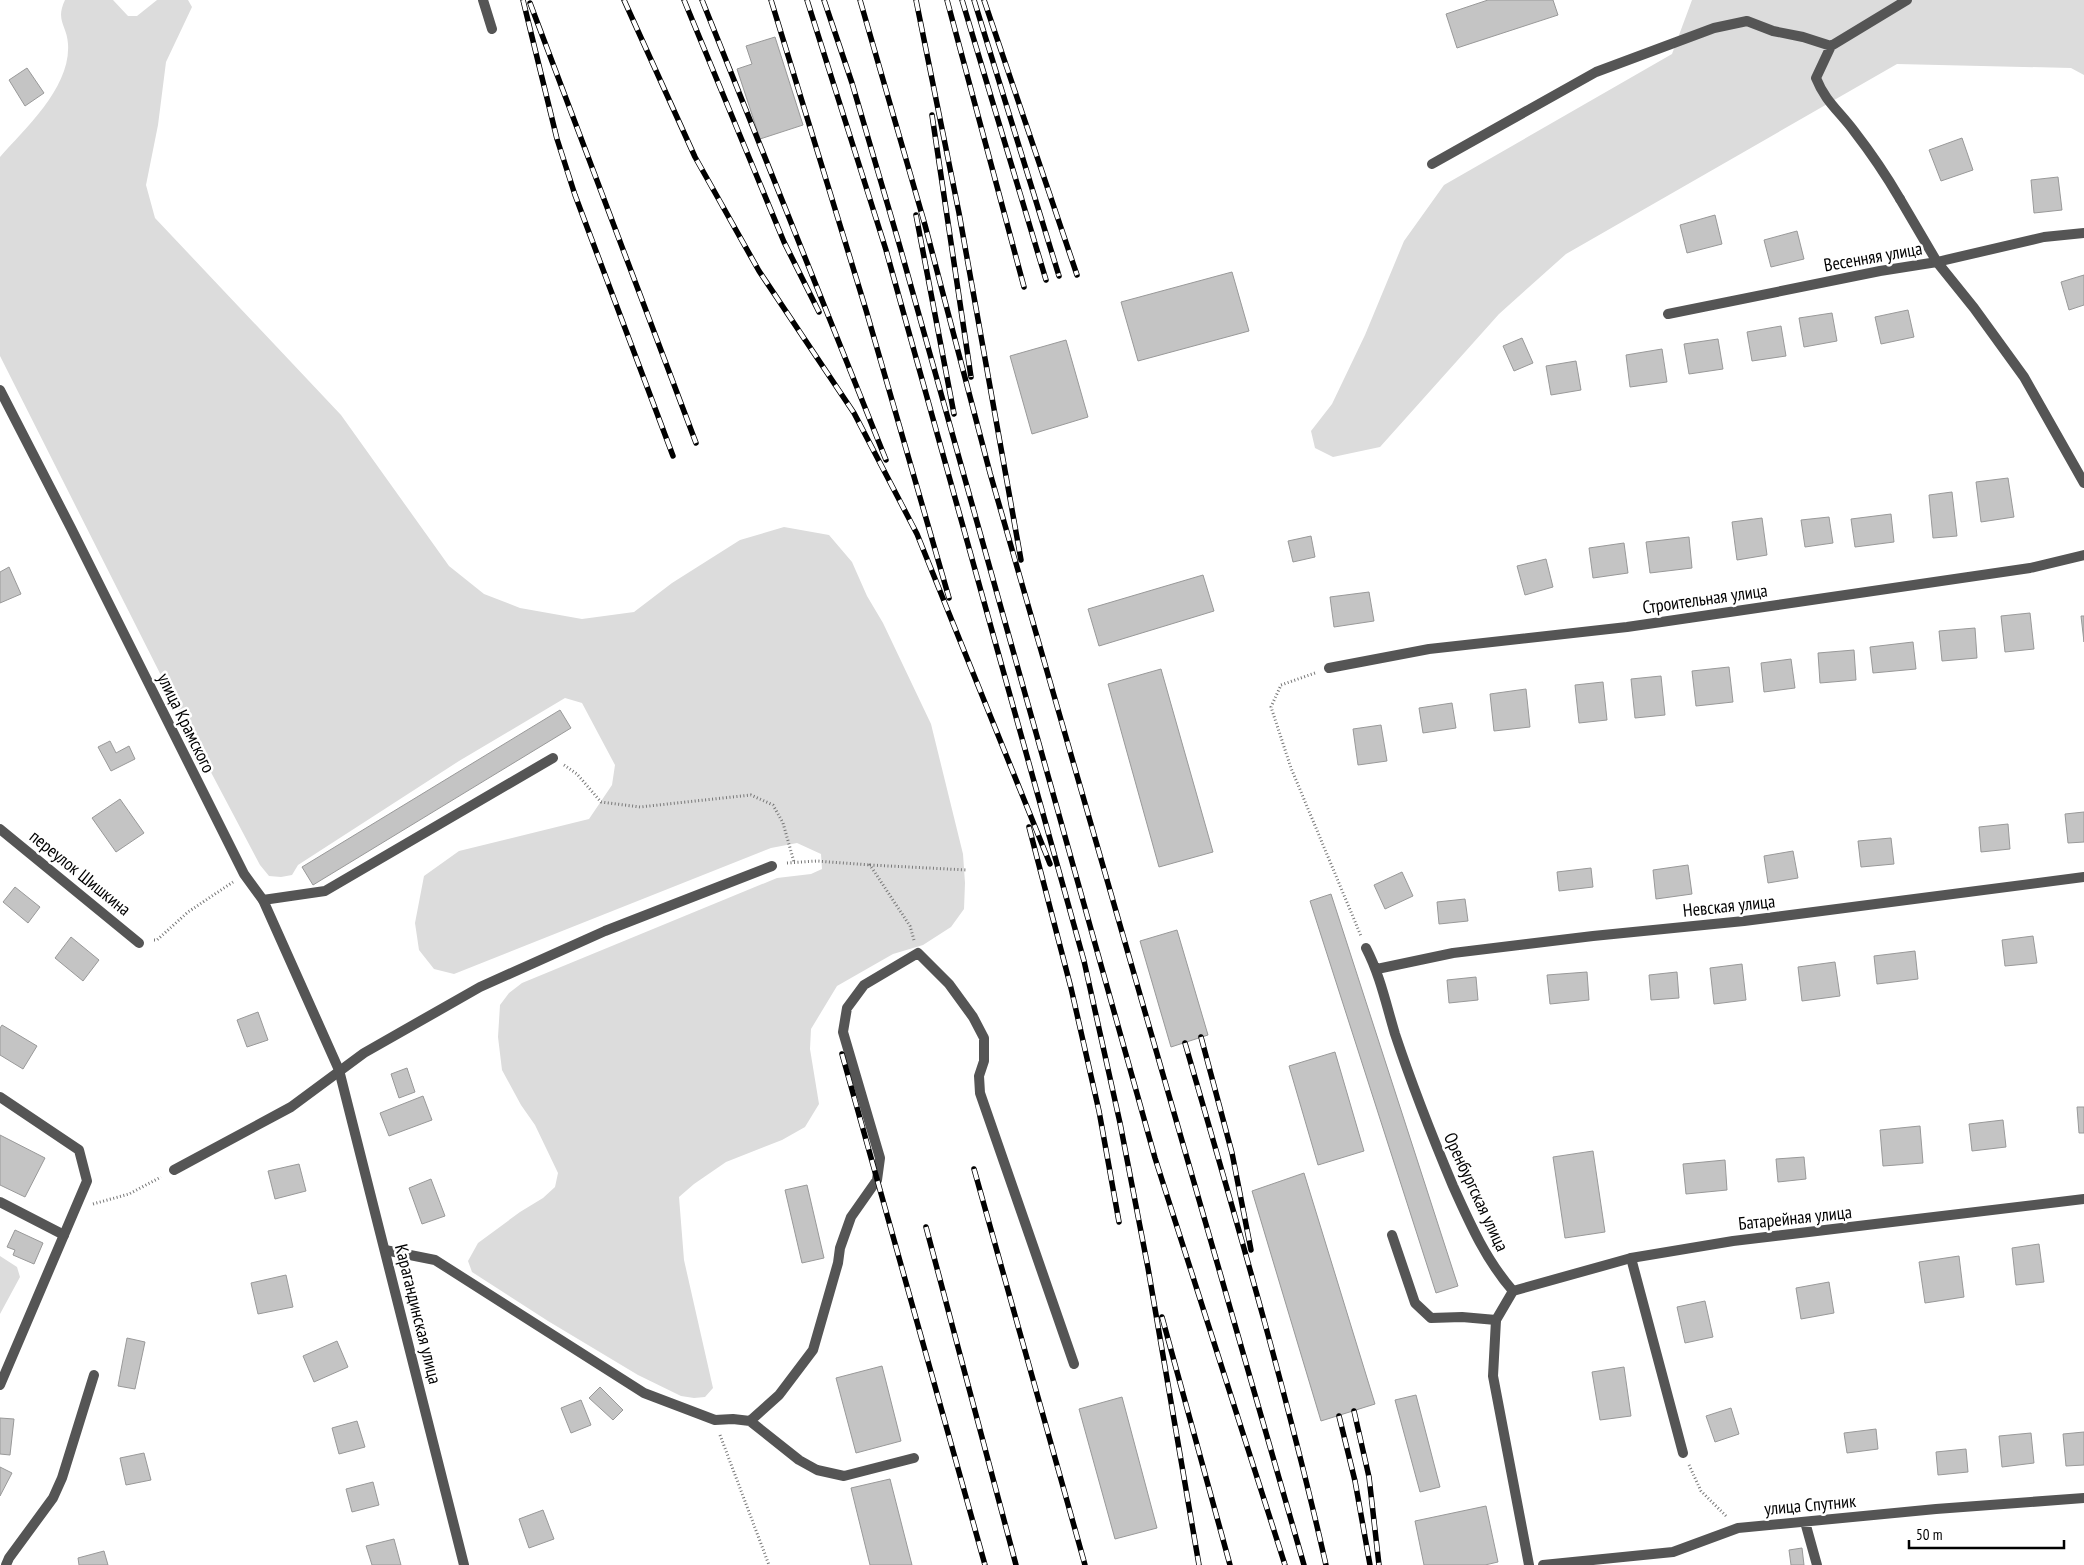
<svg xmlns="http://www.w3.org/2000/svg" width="2084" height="1565" viewBox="0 0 2084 1565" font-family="'PT Sans Narrow',sans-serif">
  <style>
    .green { fill: #dcdcdc }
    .building { fill: #c4c4c4; stroke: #999 }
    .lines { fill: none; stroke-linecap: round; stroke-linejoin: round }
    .path { stroke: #777; stroke-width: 3; stroke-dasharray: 1 2.5; stroke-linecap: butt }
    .service { stroke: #555; stroke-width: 10 }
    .minor { stroke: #555; stroke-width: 10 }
    .rail-casing { stroke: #000; stroke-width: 5.5 }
    .rail { stroke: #fff; stroke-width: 4; stroke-dasharray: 11; stroke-linecap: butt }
    .labels { text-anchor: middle; stroke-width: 5; stroke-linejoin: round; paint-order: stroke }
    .street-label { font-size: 18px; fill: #000; stroke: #fff }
  </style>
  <rect width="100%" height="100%" fill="#fff"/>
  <path class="green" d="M65 0H113L128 16H137L157 0H188L192 7 166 62 158 125 146 185 155 218 341 415 449 566 484 594 520 608 582 619 634 612 672 583 740 540 784 527 829 535 852 562 867 596 883 623 931 724 963 854 965 883 964 909 951 927 923 945 893 954 837 986 811 1029 810 1049 819 1104 805 1127 782 1140 726 1162 694 1184 679 1197 684 1260 713 1388 705 1397 694 1398 681 1396 638 1375 548 1321 472 1272 468 1261 478 1243 520 1212 543 1198 555 1187 558 1173 535 1125 521 1105 502 1070 498 1037 500 1005 509 993 522 983 777 878 811 874 822 869 821 854 797 843 771 848 454 974 434 969 419 950 415 923 424 876 459 851 589 819 612 785 615 765 582 703 565 698 459 761 298 865 292 875 281 877 269 876 260 865 186 725 0 356V157C26 128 71 87 68 44 67 25 55 21 65 0Z
    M1692 0H2084V75L2071 68 1897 64 1566 254 1499 314 1380 447 1333 457 1315 448 1311 431 1332 404 1365 335 1404 241 1444 185 1672 54Z
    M0 1256 17 1267 20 1277 0 1314Z"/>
  <path class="building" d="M1488 0H1553L1558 15 1457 48 1446 14Z
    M775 37 803 125 760 139 737 69 752 64 746 46Z
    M27 68 44 93 25 106 9 80Z
    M1962 138 1973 170 1941 181 1929 150Z
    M2058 177 2062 210 2034 213 2031 180Z
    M1715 215 1722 244 1687 253 1680 225Z
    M1797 231 1804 259 1771 267 1764 240Z
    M1232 272 1249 331 1138 361 1121 302Z
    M2084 275V305L2069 310 2061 282Z
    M1908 310 1914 337 1881 344 1875 317Z
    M1832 313 1837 341 1804 347 1799 318Z
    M1781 326 1786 356 1752 361 1747 332Z
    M1522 338 1533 363 1514 371 1503 346Z
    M1718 339 1723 369 1689 374 1684 344Z
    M1066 340 1088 417 1032 434 1010 356Z
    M1662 349 1667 382 1630 387 1626 355Z
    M1576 361 1581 390 1551 395 1546 366Z
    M2008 478 2014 517 1981 522 1976 482Z
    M1952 492 1957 536 1933 538 1929 495Z
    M1891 514 1894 542 1855 547 1851 519Z
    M1829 517 1833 543 1805 547 1801 520Z
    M1762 518 1767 555 1737 560 1732 522Z
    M1311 536 1315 557 1293 562 1288 541Z
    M1689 537 1692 568 1650 573 1646 542Z
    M1624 543 1628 573 1593 578 1589 548Z
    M1546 559 1553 587 1525 595 1517 566Z
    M9 567 21 594 0 603V572Z
    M1203 575 1214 611 1099 646 1088 609Z
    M1369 592 1374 621 1334 627 1330 597Z
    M2030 613 2034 649 2005 652 2001 616Z
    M2081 616H2084V642Z
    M1975 628 1977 658 1942 661 1939 631Z
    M1913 642 1916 669 1873 673 1870 647Z
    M1854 650 1856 680 1820 683 1818 653Z
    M1791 659 1795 688 1764 692 1761 663Z
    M1729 667 1733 702 1696 706 1692 671Z
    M1161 669 1213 852 1159 867 1108 684Z
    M1661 676 1665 715 1635 718 1631 679Z
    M1603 682 1607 720 1579 723 1575 685Z
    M1526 689 1530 727 1494 731 1490 694Z
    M1452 703 1456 728 1423 733 1419 708Z
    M560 710 571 728 313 885 302 867Z
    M1381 725 1387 761 1358 765 1353 729Z
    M110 741 116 753 129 746 135 759 111 771 98 747Z
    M120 799 144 833 116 852 92 818Z
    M2084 812V842L2068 843 2065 814Z
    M2008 824 2010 849 1981 852 1979 827Z
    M1891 838 1894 864 1861 867 1858 841Z
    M1793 851 1798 878 1768 883 1764 856Z
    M1688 865 1692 894 1656 899 1653 870Z
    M1591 868 1593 887 1559 891 1557 872Z
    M1402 872 1413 896 1385 909 1374 885Z
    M15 887 40 907 28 923 3 902Z
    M1331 894 1458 1286 1436 1293 1310 901Z
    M1465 899 1468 921 1439 924 1437 902Z
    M1177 930 1208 1035 1171 1047 1140 941Z
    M2033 936 2037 963 2005 966 2002 940Z
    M71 937 99 960 83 981 55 958Z
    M1915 951 1918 979 1877 984 1874 956Z
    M1835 962 1840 996 1802 1001 1798 967Z
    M1742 964 1746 1000 1714 1004 1710 968Z
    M1587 972 1589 1000 1550 1004 1547 975Z
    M1677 972 1679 998 1651 1000 1649 975Z
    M1476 977 1478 1000 1449 1003 1447 980Z
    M258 1012 268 1040 247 1047 237 1020Z
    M2 1025 37 1046 23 1069 0 1055V1028Z
    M1335 1052 1364 1151 1318 1165 1289 1066Z
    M407 1068 415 1092 399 1098 391 1074Z
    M423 1096 432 1120 389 1136 380 1113Z
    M2077 1107H2084V1133H2079Z
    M2003 1120 2006 1147 1972 1151 1969 1124Z
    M1920 1126 1923 1163 1883 1166 1880 1130Z
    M0 1135 45 1158 25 1197 0 1185Z
    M1593 1151 1605 1232 1565 1238 1553 1157Z
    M1804 1157 1806 1179 1778 1182 1776 1159Z
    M1725 1160 1727 1190 1686 1194 1683 1164Z
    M299 1164 306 1191 275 1199 268 1171Z
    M1304 1173 1375 1404 1321 1421 1252 1191Z
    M431 1179 445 1216 422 1224 409 1188Z
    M807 1185 824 1258 802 1263 785 1190Z
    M15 1230 43 1243 34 1264 13 1255 15 1250 7 1247Z
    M2039 1244 2044 1282 2016 1285 2012 1248Z
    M1959 1256 1964 1297 1925 1303 1919 1262Z
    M286 1275 293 1307 258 1314 251 1283Z
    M1829 1282 1834 1313 1801 1319 1796 1288Z
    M1705 1301 1713 1337 1685 1343 1677 1307Z
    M127 1338 145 1342 135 1389 118 1386Z
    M337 1341 348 1367 314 1382 303 1356Z
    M882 1366 901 1441 856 1453 836 1378Z
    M1624 1367 1631 1416 1600 1420 1592 1372Z
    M600 1387 623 1410 613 1420 589 1398Z
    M1416 1395 1440 1487 1420 1492 1395 1400Z
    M1122 1397 1157 1528 1115 1539 1079 1409Z
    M581 1400 591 1425 571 1433 561 1408Z
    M1731 1408 1739 1434 1715 1442 1706 1416Z
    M0 1418 14 1419 10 1455 0 1454Z
    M357 1421 365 1447 339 1454 332 1428Z
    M1876 1429 1878 1449 1847 1453 1844 1433Z
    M2084 1432V1465L2066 1466 2063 1434Z
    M2031 1433 2034 1463 2002 1467 1999 1436Z
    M1966 1449 1968 1472 1938 1475 1936 1452Z
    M144 1453 151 1480 126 1485 120 1458Z
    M0 1467 12 1473 0 1496Z
    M890 1479 912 1565H870L851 1488Z
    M373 1482 379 1505 352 1512 346 1489Z
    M1486 1506 1498 1562 1485 1565H1424L1415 1521Z
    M543 1510 554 1539 529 1548 519 1519Z
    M394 1539 401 1565H372L366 1546Z
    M1802 1548 1804 1565H1791L1789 1550Z
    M104 1551 108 1565H79L78 1558Z"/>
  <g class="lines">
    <path class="path" d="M1315 673 1281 685 1271 707 1291 768 1361 936
      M564 765 577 774 601 802 640 807 751 795 773 805 783 823 794 862
      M787 863 817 861 870 865
      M154 940H157L188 912 233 882
      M914 940 910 926 870 865 967 870
      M93 1204 129 1194 161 1177
      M720 1435 769 1565
      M1689 1465 1701 1491 1726 1516"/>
    <path class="service" d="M483 0 492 29
      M1831 46 1816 78C1825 101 1839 111 1854 131 1871 153 1886 175 1900 199
      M1432 164 1596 72 1714 28 1747 21 1773 31 1803 37 1831 46 1907 0
      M1668 314 1880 271 1937 262 2044 237 2084 233
      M1329 668 1429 649 1627 627 2030 568 2084 555
      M0 829 139 943
      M263 900 325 891 553 758
      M1366 948C1380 975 1386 1004 1395 1034 1412 1085 1432 1136 1453 1186 1470 1224 1486 1260 1513 1291
      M1377 969 1453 953 1593 936 1744 921 2084 877
      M174 1170 291 1107 364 1053 480 987 605 931 772 866
      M0 1202 64 1235
      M1392 1235 1415 1303 1431 1318 1462 1317 1496 1320
      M385 1250 435 1260 644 1393 715 1420 733 1419 750 1421 799 1460 817 1470 844 1476 914 1458
      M1631 1258 1683 1453
      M750 1421 779 1395 813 1350 838 1263 840 1248 851 1217 877 1180 880 1158 843 1032 847 1008 864 985 918 953 949 984 973 1017 984 1038V1061L979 1076 980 1093 1074 1364
      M1805 1522 1817 1565
      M6 1565 9 1558 53 1498 62 1478 94 1375
      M1543 1565 1673 1552 1738 1528 1936 1509 2084 1498"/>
    <path class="minor" d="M1900 199 1937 262 1974 308 2024 377 2084 483
      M0 390 71 528 244 874 263 900 339 1070 464 1565
      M0 1097 79 1150 87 1181 0 1385
      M1529 1565 1493 1376 1496 1320 1513 1291 1631 1258 1733 1241 2084 1199"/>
    <g class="rail-casing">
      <path id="rail" d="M523 0 557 139 575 195 673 456
        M624 0 695 157 759 271 854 413 917 534 1050 864
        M684 0 784 242 819 312
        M702 0 886 460
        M771 0 866 310 949 598
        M807 0 886 250 1084 961 1120 1123 1148 1268 1199 1565
        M824 0 852 83 900 247 1155 1158 1285 1565
        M860 0 925 225 990 473 1304 1565
        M916 0 959 213 1021 560
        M947 0 1024 287
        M962 0 1046 280
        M974 0 1059 276
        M984 0 1077 275
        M530 3 696 443
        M932 115 971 377
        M916 215 954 414
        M1029 827 1071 988 1099 1111 1119 1222
        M1201 1037 1232 1153 1251 1250
        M1185 1043C1235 1216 1286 1389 1326 1565
        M842 1054 985 1565
        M974 1169 1085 1565
        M926 1227 1016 1565
        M1162 1317 1230 1565
        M1354 1411 1369 1477 1379 1565
        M1339 1416 1355 1481 1370 1565"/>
    </g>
    <use href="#rail" class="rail"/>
  </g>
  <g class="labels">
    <g class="street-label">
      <text transform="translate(1873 257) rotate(-10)" y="6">Весенняя улица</text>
      <text transform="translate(1705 599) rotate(-8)" y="6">Строительная улица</text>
      <text transform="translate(186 723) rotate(64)" y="6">улица Крамского</text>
      <text transform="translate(80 873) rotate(39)" y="6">переулок Шишкина</text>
      <text transform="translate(1729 906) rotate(-6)" y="6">Невская улица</text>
      <text transform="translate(1476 1192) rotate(65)" y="6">Оренбургская улица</text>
      <text transform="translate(1795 1218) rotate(-6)" y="6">Батарейная улица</text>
      <text transform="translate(418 1314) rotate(76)" y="6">Карагандинская улица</text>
      <text transform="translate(1810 1505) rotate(-5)" y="6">улица Спутник</text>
    </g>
  </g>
  <path d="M1909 1540v8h155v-8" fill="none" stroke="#000000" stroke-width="2.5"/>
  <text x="1916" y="1540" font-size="15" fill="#000000" stroke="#ffffff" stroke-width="4" paint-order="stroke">50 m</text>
</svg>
